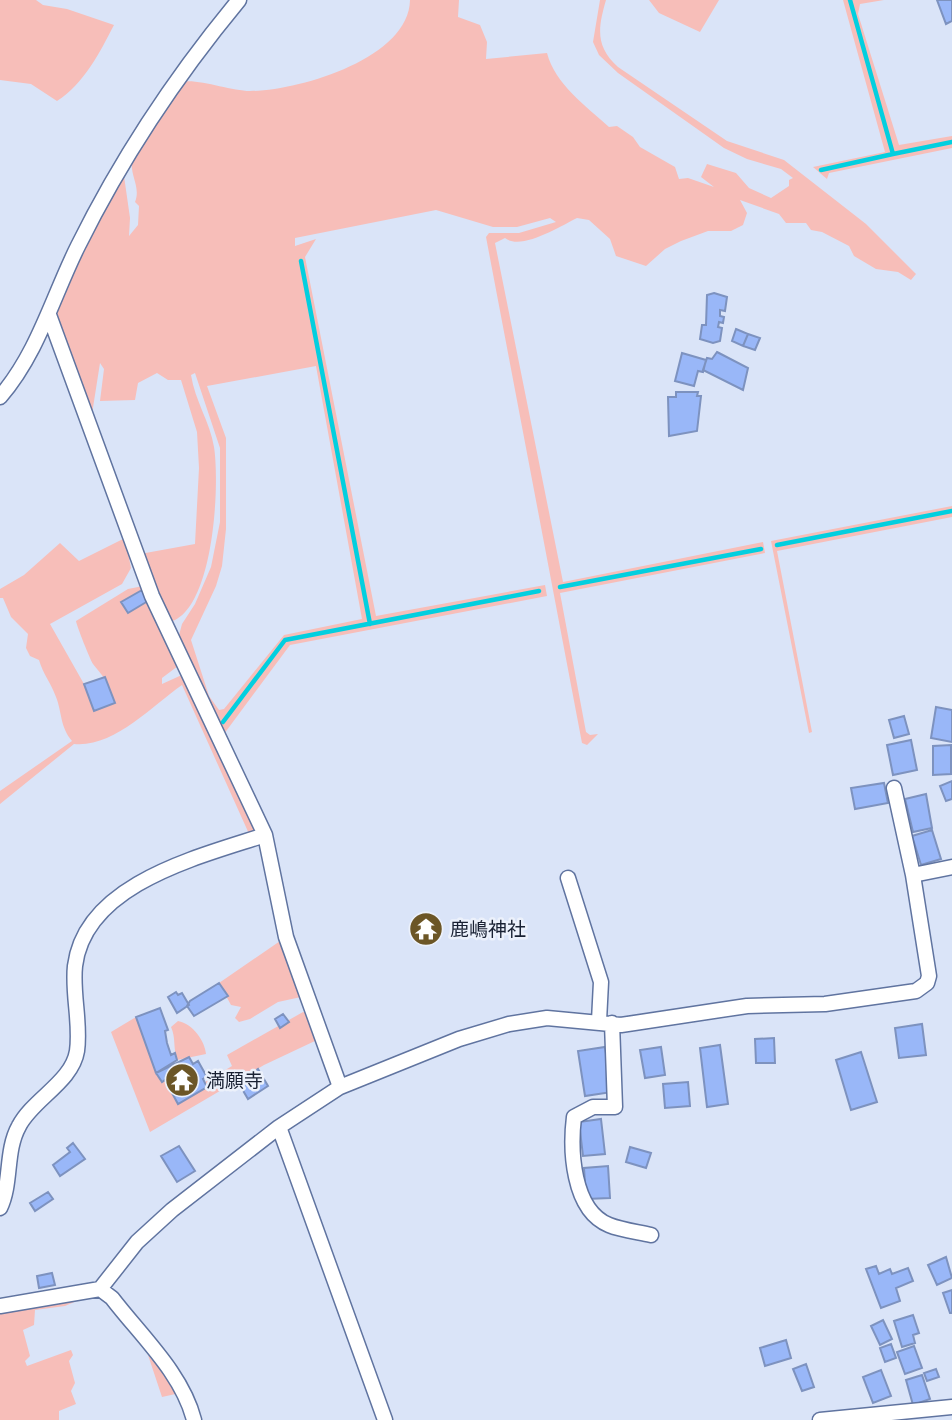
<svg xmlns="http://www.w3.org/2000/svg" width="952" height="1420" viewBox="0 0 952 1420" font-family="Arial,'Noto Sans JP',sans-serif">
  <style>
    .green { fill: #f7beb9; fill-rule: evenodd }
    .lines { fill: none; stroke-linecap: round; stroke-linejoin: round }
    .stream { stroke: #03cfdf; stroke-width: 4.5 }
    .building { fill: #99b7f8; stroke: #7d92bf; stroke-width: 2 }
    .minor-casing { stroke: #6074a0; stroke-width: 17 }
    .minor { stroke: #fff; stroke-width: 14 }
    .labels { text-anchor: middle; stroke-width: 5; stroke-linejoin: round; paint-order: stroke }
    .poi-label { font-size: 19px; fill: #182032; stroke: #ecf1fb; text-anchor: start }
  </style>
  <rect width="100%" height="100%" fill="#dae4f8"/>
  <path class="green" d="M0 0H36L43 5 67 9 114 25C100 52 84 84 57 101L31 84 0 80Z
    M410 0H459L458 17 480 25 487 42 486 59 547 53C555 84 586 106 609 127L617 126 633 137 640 147 675 167 679 179 688 178 714 187 701 177 707 164 736 173 749 188 771 198 789 186V180L793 178 781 169 747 159 724 148 618 73 599 55 593 42 600 0H606C598 28 595 46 618 67L727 141 784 160 866 224 916 274 911 280 898 272 876 269 854 256 849 246 822 232 811 230 806 223H786L779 214 740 200 747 213 743 225 731 231H708L681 241 665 249 646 266 616 256 610 239 589 220 577 218C561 226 521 251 505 238L495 243 563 582 763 542 765 553 560 593 586 732 590 735 598 734 587 745 582 743 486 237 489 233H519L556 222 550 218 517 227H493L436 210 295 238V246L316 239 305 257 376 616 545 585 547 596 290 645 224 734 178 639 182 624 195 604 211 567 220 522V448L195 373 191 375C195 401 210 422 214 447 220 484 214 610 170 622L140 554 195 544 199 468 197 432 181 380H168L157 373 138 383 135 400 100 401 104 369 100 363 92 414 55 316 76 262 124 176 130 218 129 236 138 225 139 206 135 202C141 187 130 176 132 161L181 82C197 78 231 91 250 91 297 91 409 59 410 0ZM316 366 362 619 284 635 224 709 219 710 209 696 191 640 216 586 222 566 226 529V438L207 386Z
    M649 0H719L700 32 659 13Z
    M843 0H884L860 4 858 14 899 145 952 136V148L829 173 827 179 813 167 885 152Z
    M952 506V517L777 551 812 732 809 733 771 541Z
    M125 538 131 568 122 584 50 624 84 684 110 694C109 680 101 675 93 664 90 659 77 627 76 621L128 589 143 586 178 666 162 678V684L184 674 255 829 250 836 182 685C151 707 113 748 74 744L0 804V791L72 741C60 727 62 712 56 697 51 683 43 674 39 660L30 656 26 648 28 634 11 617 3 598H0V589L24 575 60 543 79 561Z
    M283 939 301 997 278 1002 250 1019 239 1022 235 1018 241 1007 231 1005 219 983Z
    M303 1012 307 1013 317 1040 264 1065 150 1132 111 1032 136 1017 162 1082 165 1080 178 1103 207 1087 205 1082 232 1066 227 1055Z
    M178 1021C193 1024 205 1041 206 1054L177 1060C173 1048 176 1038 171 1027Z
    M86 1297 65 1306 35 1310 34 1325 23 1330 30 1356 25 1361 27 1366 71 1350 73 1355 69 1361 75 1383 71 1391 76 1404 59 1411V1420H0V1312Z
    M148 1355 180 1393 162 1397Z"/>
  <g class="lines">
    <path class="stream" d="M850 0 893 154 952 142
      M821 170 893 154
      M301 261 370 624
      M777 545 952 511
      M560 587 761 549
      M223 722 285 640 539 591"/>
  </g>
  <path class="building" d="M937 0H952V21L946 24Z
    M714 293 727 297 725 311 720 310V316L724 317 723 323 719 322 718 327 722 328 720 341 713 343 700 339 702 325H706L707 295Z
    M736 329 748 334 743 346 732 341Z
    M748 334 760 338 755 350 743 346Z
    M717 352 748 368 743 390 703 370 707 358 712 359Z
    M682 353 706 360 703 372 698 371 694 386 675 381Z
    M676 392H698L697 396H701L697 431 669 436 668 397H676Z
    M142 590 148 601 128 613 121 602Z
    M105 677 115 703 94 711 84 684Z
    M936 707 952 710V742L931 738Z
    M904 716 909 734 894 738 889 720Z
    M911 740 917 770 893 775 887 745Z
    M951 745V774L933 775V746Z
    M952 781V799L946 801 940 786Z
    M884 783 888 803 855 809 851 788Z
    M926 794 932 828 913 832 905 799Z
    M932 830 941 859 921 865 912 836Z
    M432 921V925H437V932L421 936 420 932H416V925H421L420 922Z
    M219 983 228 996 194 1016 187 1006 190 1001Z
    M176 992 178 995 182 993 189 1005 177 1013 168 997Z
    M160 1008 168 1030 165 1031 167 1043 171 1055 175 1053 177 1060 156 1073 136 1017Z
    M283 1014 289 1022 280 1028 275 1019Z
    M922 1024 926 1055 899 1058 895 1028Z
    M774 1038 775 1063H756L755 1039Z
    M720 1045 728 1104 707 1107 700 1048Z
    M605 1047 612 1092 585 1096 578 1051Z
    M661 1047 665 1075 645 1078 640 1050Z
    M861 1052 877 1102 851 1110 836 1060Z
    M189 1057 193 1064 198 1061 207 1077 203 1079 207 1087 178 1104 165 1080 162 1082 156 1073Z
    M258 1069 268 1086 248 1099 238 1082Z
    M688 1082 690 1106 665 1108 663 1084Z
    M601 1119 605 1154 583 1156 579 1122Z
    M73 1143 85 1159 60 1176 53 1165 70 1152 67 1148Z
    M179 1146 195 1171 177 1182 161 1156Z
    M630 1147 651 1153 646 1168 626 1162Z
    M608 1166 610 1198 586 1199 584 1168Z
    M48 1192 53 1199 35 1211 30 1203Z
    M946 1257 952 1278 937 1285 928 1265Z
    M876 1266 879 1274 890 1269 892 1274 908 1268 913 1281 896 1288 900 1301 881 1308 866 1269Z
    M52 1273 55 1285 39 1288 37 1276Z
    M952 1290V1313H950L943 1293Z
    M913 1315 919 1333 913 1335 915 1343 902 1347 894 1321Z
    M883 1320 892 1339 880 1345 871 1326Z
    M786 1340 791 1358 765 1366 760 1348Z
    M891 1344 896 1358 885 1362 880 1348Z
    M914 1346 922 1368 905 1374 897 1352Z
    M806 1364 814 1387 802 1391 793 1369Z
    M936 1369 939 1377 927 1381 924 1373Z
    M881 1370 891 1396 873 1403 863 1377Z
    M922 1375 930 1399 913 1405 906 1380Z"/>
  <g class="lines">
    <g class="minor-casing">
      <path id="minor" d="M49 315 152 596 265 835 286 937 340 1087
        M0 397C38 353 53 296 78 246 122 157 176 76 239 0
        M894 788 913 875
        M568 878 601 982 599 1021
        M612 1023 615 1107H593L574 1117C570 1149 572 1210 609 1225 621 1230 638 1232 651 1235
        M279 1127 385 1420
        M0 1208C12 1183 5 1151 19 1126 33 1099 72 1082 77 1051 81 1023 72 994 75 966 85 884 198 857 265 835
        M100 1289 112 1298C141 1336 182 1373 194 1420
        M0 1306 100 1289 137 1242 172 1210 279 1127 340 1087 459 1039 509 1024 547 1018 621 1025 747 1006 825 1004 916 991 927 983 929 976 913 875 952 867
        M820 1420 952 1407"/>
    </g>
    <use href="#minor" class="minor"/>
  </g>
  <defs>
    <g id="temple-disc" transform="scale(1.75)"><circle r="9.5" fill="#6c5626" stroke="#ecf1fb"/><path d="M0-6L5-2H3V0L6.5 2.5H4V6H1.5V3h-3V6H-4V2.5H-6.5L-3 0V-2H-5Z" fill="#fff"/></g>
  </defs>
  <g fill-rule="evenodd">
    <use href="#temple-disc" x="426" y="929"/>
    <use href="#temple-disc" x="182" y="1080"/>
  </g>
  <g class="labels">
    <g class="poi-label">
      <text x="450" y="936">鹿嶋神社</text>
      <text x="206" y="1087">満願寺</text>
    </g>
  </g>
</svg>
